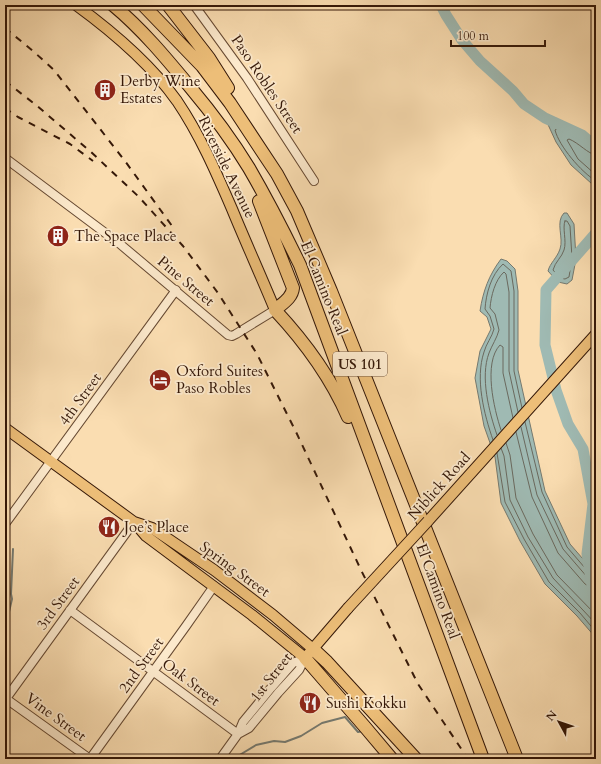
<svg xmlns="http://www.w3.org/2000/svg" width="601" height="764" viewBox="0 0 601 764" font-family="Cardo,serif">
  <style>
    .water { fill: #9fbab3; stroke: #75796f }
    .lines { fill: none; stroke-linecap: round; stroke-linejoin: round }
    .shore { stroke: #6a695e; stroke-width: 1 }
    .stream { stroke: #75796f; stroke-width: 2 }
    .river { stroke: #9fbab3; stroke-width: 11 }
    .minor-casing { stroke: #664932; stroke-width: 10 }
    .major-casing { stroke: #351808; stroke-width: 12 }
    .highway-casing { stroke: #351808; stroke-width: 14 }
    .minor { stroke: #fce9cc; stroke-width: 8 }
    .major { stroke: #edbe78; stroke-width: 10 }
    .highway { stroke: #edbe78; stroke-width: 12 }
    .rail { stroke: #351808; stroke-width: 2; stroke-dasharray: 7 7; stroke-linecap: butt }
    .major-bridge-casing { stroke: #351808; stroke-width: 12; stroke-linecap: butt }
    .major-bridge { stroke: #edbe78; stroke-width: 10 }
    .labels { text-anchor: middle; stroke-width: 3.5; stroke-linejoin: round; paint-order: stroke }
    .shield { fill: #fce9cc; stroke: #715743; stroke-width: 1 }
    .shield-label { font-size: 14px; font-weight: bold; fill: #351808 }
    .poi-label { font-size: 15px; fill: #351808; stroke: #fce9cc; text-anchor: start }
    .street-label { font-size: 15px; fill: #351808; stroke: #fce9cc }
  </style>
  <rect width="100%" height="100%" fill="#faddb1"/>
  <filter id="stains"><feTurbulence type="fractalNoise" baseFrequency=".005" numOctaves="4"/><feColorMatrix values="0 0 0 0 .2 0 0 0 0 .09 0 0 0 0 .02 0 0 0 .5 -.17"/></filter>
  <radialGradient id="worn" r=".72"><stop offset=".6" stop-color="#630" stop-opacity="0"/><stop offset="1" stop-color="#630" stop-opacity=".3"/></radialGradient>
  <path class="water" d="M545 118 582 135 596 147V185L592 184 571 165 556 142Z
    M564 213H567L574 224 576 259 572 280 567 284 558 282 548 271C550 263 557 258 560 249 564 238 555 222 564 213Z
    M501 259 507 261 515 269 518 291V370L545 491 570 544 596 574V638L577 616 545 584 520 541 501 503 495 457 484 426 475 378 480 351 491 329 487 317 480 311C483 291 489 275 501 259Z"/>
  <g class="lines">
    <path class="shore" d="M596 150 592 149 580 138 558 128 555 130C559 146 581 172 596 181
      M596 155C588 154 579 143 569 139L567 140 578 159 596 175
      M565 221H567L570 226 572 258 569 277 565 279 560 278 553 270C555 262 562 257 564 250 567 241 562 228 565 221Z
      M525 422 542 492 567 547 591 575 596 576
      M521 427 537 495 563 549 588 578 592 581H596
      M501 430C494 409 483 363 500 345L503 347V373L513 418
      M516 432 532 497 558 553 585 584 590 587H596
      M497 435C489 412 480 377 489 353 492 345 497 338 499 330L495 314 490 308C491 296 495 280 504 272L506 274 509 292V371L518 412
      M493 440C484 414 475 379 484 352 486 344 492 337 494 329L490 316 485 309C486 294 491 275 503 264L511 271 514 291V371L522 408
      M506 443 510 455 516 498 533 534 557 575 596 615
      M501 448 504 456 510 500 528 537 553 578 596 624
      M497 453 505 502 524 539 549 582 580 613 596 632"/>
    <path class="stream" d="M5 629 12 599 11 594 13 549
      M233 759 256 745 274 741 285 742 301 736 322 723 345 717 358 732 363 731"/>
    <path class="river" d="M441 5 446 15 462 40 480 61 513 91 524 104 545 118 582 135 596 147
      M596 233 546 290 545 345 556 390 568 424 583 449 593 504 587 554 596 611"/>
    <g class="minor-casing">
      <path id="minor" d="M194 5 247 78 314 181
        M5 158 120 244 228 335 232 336 236 334 275 310
        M5 524 176 290
        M70 610 238 734
        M5 698 90 759
        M5 700 134 522
        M238 734 249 728 278 693 299 670 305 658
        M90 759 186 626 214 586
        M220 759 238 734 243 722 271 688 293 663 305 658"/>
    </g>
    <g class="major-casing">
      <path id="major" d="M76 5C113 32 150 63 177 101 200 135 216 172 232 209 246 243 261 276 275 310
        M5 428 134 522 146 536 252 615 305 658 348 608
        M428 521 596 334
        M134 522 152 528 214 570 273 615 313 649"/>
    </g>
    <g class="highway-casing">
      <path id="highway" d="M113 5C142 29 166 58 190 87 211 112 232 140 249 168 267 199 284 232 300 265L483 759
        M143 5 202 66 230 103 277 174 297 211 331 291 517 759
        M168 5 209 58 228 88
        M259 201 293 288C292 298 283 303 275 310 304 341 331 378 348 417
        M313 649 327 662 416 759
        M305 658 365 727 392 759"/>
    </g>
    <use href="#minor" class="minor"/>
    <use href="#major" class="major"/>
    <use href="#highway" class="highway"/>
    <path class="rail" d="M5 28 33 51 54 70 125 161 175 230
      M5 81 36 105 91 152 139 197 183 246 218 293 257 354 297 434 361 570 418 684 468 759
      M5 108 18 117 70 144 93 161"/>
    <g class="major-bridge-casing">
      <path id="major-bridge" d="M348 608 428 521"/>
    </g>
    <use href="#major-bridge" class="major-bridge"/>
  </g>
  <defs>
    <g id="building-disc" transform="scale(1.15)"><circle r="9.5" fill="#8f2418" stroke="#fce9cc"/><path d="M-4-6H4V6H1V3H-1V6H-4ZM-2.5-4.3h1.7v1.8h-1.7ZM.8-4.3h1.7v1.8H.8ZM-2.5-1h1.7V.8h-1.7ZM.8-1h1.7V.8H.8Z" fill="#fff"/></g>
    <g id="hotel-disc" transform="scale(1.15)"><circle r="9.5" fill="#8f2418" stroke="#fce9cc"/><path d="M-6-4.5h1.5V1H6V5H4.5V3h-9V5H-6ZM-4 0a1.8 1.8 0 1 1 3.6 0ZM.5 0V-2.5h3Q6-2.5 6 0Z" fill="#fff"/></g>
    <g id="restaurant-disc" transform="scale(1.15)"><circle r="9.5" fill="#8f2418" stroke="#fce9cc"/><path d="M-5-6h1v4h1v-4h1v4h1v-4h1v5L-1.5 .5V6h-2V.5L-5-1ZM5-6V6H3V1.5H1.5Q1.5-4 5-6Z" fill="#fff"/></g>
  </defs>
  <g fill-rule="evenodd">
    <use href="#building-disc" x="105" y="90"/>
    <use href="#building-disc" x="58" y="236"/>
    <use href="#hotel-disc" x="160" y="380"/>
    <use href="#restaurant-disc" x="109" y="527"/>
    <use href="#restaurant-disc" x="310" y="703"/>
  </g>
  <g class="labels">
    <rect class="shield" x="333" y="352" width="54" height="24" rx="3"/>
    <g class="shield-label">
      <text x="360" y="369">US 101</text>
    </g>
    <g class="poi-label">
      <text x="120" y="86">Derby Wine<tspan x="120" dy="17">Estates</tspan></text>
      <text x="74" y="241">The Space Place</text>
      <text x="176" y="376">Oxford Suites<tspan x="176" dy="17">Paso Robles</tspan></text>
      <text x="124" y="532">Joe’s Place</text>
      <text x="326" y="708">Sushi Kokku</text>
    </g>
    <g class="street-label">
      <text transform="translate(267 84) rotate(56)" y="5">Paso Robles Street</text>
      <text transform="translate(227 167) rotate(64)" y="5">Riverside Avenue</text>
      <text transform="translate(186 281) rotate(40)" y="5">Pine Street</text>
      <text transform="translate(324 288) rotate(68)" y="5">El Camino Real</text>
      <text transform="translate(80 399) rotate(-54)" y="5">4th Street</text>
      <text transform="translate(439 486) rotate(-48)" y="5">Niblick Road</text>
      <text transform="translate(235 569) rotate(36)" y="5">Spring Street</text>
      <text transform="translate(438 591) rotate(70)" y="5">El Camino Real</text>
      <text transform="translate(58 603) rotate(-54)" y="5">3rd Street</text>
      <text transform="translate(141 665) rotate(-54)" y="5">2nd Street</text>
      <text transform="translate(271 677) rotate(-52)" y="5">1st Street</text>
      <text transform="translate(191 682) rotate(37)" y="5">Oak Street</text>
      <text transform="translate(56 717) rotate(36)" y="5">Vine Street</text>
    </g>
  </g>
  <rect width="601" height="764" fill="none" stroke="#faddb1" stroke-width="20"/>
  <rect x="6" y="6" width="589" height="752" fill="none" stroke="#351808" stroke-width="2"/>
  <rect x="10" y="10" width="581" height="744" fill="none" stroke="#351808"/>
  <g transform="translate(559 722) rotate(310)" stroke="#fce9cc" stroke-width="3" paint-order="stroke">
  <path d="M0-3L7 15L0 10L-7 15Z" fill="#351808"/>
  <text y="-6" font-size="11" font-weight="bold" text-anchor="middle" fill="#351808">N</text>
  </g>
  <path d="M451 40v6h94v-6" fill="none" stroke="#351808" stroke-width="2"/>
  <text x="457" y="40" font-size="12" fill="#351808" stroke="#fce9cc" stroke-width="3" paint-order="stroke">100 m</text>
  <rect width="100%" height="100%" filter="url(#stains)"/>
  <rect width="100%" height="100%" fill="url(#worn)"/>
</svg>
